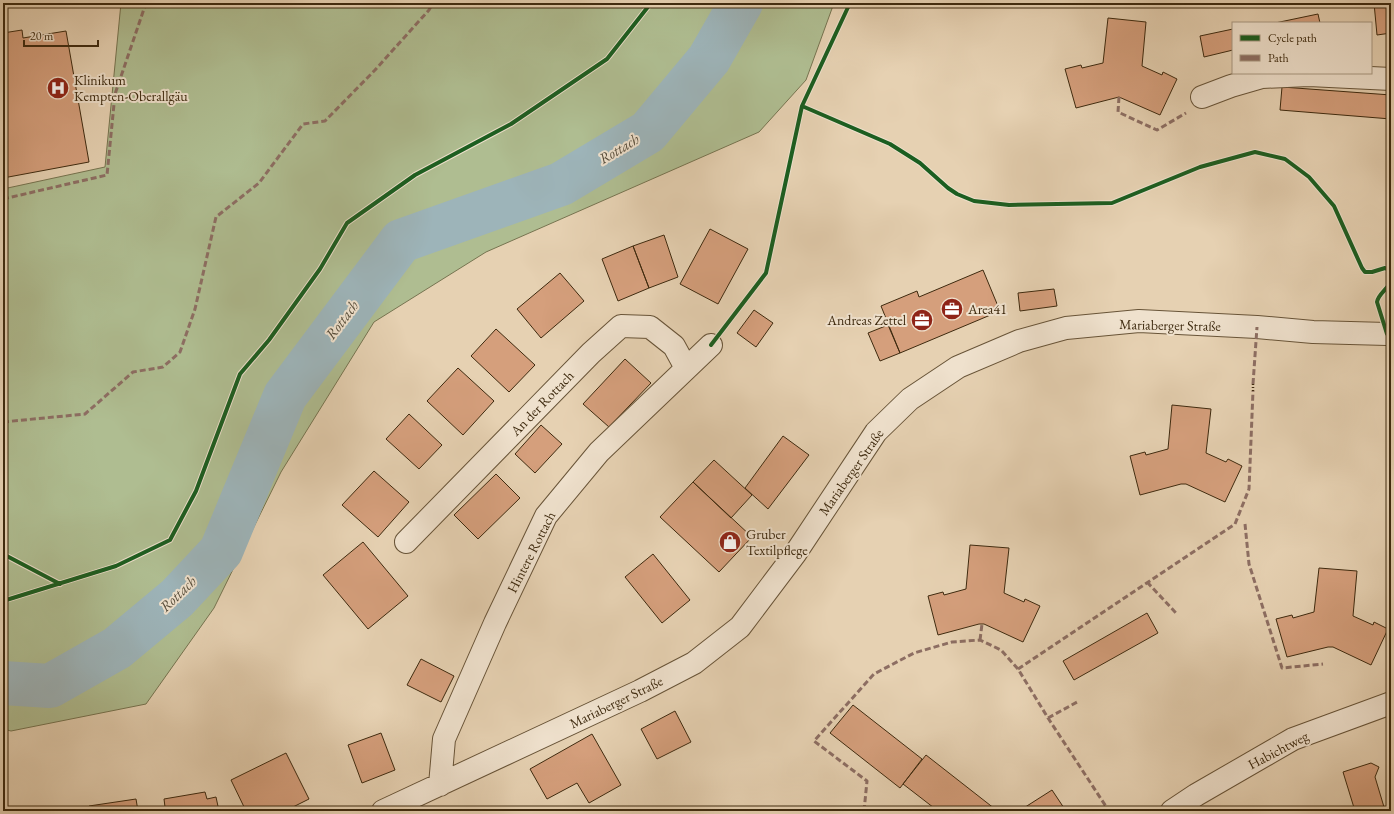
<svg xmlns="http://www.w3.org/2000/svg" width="1394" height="814" viewBox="0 0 1394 814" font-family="'EB Garamond',serif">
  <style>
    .green { fill: #afbd91; stroke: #767450 }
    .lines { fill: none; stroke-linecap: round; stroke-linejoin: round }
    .river { stroke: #9db4b9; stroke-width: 44 }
    .building { fill: #d59f7c; stroke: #3e2a0f }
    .minor-casing { stroke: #685438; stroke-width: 24 }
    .path { stroke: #3e2a0f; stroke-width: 2.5; stroke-dasharray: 1 2; stroke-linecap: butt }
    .minor { stroke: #efe1cd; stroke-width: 22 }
    .quiet { stroke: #8d6e63; stroke-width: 3; stroke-dasharray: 6 3; stroke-linecap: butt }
    .cycleway-casing { stroke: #efe1cd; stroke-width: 6 }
    .cycleway { stroke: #1b5e20; stroke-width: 4 }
    .labels { text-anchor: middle; stroke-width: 4; stroke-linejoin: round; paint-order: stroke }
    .poi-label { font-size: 14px; fill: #3e2a0f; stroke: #efe1cd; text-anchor: start }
    .street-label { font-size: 14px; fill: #3e2a0f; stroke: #efe1cd }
    .water-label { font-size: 15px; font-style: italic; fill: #564c3a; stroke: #efe1cd }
  </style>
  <rect width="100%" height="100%" fill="#e6d1b2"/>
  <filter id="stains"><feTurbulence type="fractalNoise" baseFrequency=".005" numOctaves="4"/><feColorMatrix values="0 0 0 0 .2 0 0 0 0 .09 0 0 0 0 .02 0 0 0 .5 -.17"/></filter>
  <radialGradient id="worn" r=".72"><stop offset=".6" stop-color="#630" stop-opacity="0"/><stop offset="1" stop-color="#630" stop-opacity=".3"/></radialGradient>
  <path class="green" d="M121 3H834L806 80 759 132 486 252 374 322 281 472 214 608 146 704 11 731 3 729V189L105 167Z"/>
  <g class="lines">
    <path class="river" d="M3 683 50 686 117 648 177 598 221 551 285 396 401 241 561 184 648 132 709 59 741 3"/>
  </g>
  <path class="building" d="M1374 3H1391V33L1377 35Z
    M1318 14 1320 23H1275Z
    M1108 18 1146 22 1142 66 1162 75 1163 72 1177 79 1160 115 1119 97 1076 108 1065 69 1081 65 1082 68 1103 63Z
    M1233 29V50L1204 57 1200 36Z
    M22 30 23 38 66 31 89 162 3 178V33Z
    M1282 87 1391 95V119L1280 110Z
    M710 229 748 249 718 304 680 284Z
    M664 235 678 277 649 288 633 246Z
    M633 246 649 288 618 301 602 259Z
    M983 270 1000 311 900 353 881 306 917 291 919 297Z
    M560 273 584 301 541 338 517 309Z
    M1054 289 1057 306 1020 311 1018 293Z
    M754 310 773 323 756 347 737 333Z
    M888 325 900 353 880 361 868 333Z
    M496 329 535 365 509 392 471 356Z
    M625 359 651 383 609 427 583 404Z
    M458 368 494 401 463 435 427 401Z
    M1172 405 1211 409 1206 453 1226 462 1228 459 1242 466 1225 502 1186 484H1181L1140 495 1130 456 1145 452 1146 455 1168 449Z
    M409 414 442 445 419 469 386 439Z
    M541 425 562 444 535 473 515 454Z
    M783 436 809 455 768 509 745 488Z
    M714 460 752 495 731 518 693 482Z
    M374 471 409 502 378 537 342 505Z
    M496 474 520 498 478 539 454 515Z
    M693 482 752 537 719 572 660 517Z
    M363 542 408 596 368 629 323 575Z
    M970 545 1009 548 1004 593 1024 602 1025 599 1040 606 1023 642 984 624H979L938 635 928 596 943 592 944 595 966 589Z
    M653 554 690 600 662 623 625 577Z
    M1319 568 1357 571 1353 616 1373 625 1374 622 1388 629 1371 665 1333 647H1328L1287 657 1276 619 1292 615 1293 618 1314 612Z
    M1147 613 1158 633 1074 680 1063 661Z
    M421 659 454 676 441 702 407 685Z
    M853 705 922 759 900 788 830 733Z
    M675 711 691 742 657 759 641 729Z
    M381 733 395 770 362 783 348 745Z
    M592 734 621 785 589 803 577 783 547 799 530 769Z
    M286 753 309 799 285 811H246L231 780Z
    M926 755 995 809 994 811H938L903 784Z
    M1371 763 1379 767 1375 777 1384 807 1391 805V811H1355L1343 772Z
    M1052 790 1066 811H1019Z
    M205 792 207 799 216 797 219 811H158L157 810 165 807 164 799Z
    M136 799 138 811H90L89 806Z"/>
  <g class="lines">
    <g class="minor-casing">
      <path id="minor" d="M1202 97 1231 86 1262 77 1309 75 1391 79
        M406 542 591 353 621 326 650 327 674 346 686 368
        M440 785 444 739 495 623 546 516 599 452 711 345
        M383 811 640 691 694 663 740 627 795 554 876 432 910 399 958 367 1019 341 1066 328 1139 321 1257 327 1313 332 1387 334 1391 333
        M1172 811 1196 795 1293 739 1391 703"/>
    </g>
    <path class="path" d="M1253 391V384"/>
    <use href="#minor" class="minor"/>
    <path class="quiet" d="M1119 97 1118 112 1157 130 1186 113
      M3 199 107 175 115 94 146 3
      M1253 384 1257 327
      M3 422 85 414 133 372 163 367 180 352 195 309 216 217 259 183 303 124 325 121 375 70 429 10 433 3
      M1245 524 1249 564 1282 668 1323 664
      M1147 582 1176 613
      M980 640 982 624
      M1018 669 1235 524 1249 489 1253 391
      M1048 718 1079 701
      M864 811 867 781 814 741 874 674 914 653 952 642 980 640 1001 650 1018 669 1048 718 1109 811"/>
    <g class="cycleway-casing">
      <path id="cycleway" d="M802 106 890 144 920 163 948 188 957 194 974 201 1009 205 1112 203 1200 167 1255 152 1285 159 1309 177 1334 206 1362 268 1365 272H1372L1385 268 1391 271
        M1387 334 1377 302C1378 294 1388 289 1391 281
        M711 345 766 273 802 106 850 3
        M3 554 60 584
        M3 601 116 566 170 540 196 491 240 374 269 340 320 269 347 223 415 175 511 124 607 59 651 3"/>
    </g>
    <use href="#cycleway" class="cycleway"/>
  </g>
  <defs>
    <g id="hospital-disc" transform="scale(1.15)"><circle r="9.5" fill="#8f2418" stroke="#efe1cd"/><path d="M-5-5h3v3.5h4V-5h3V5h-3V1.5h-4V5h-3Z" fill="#fff"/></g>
    <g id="office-disc" transform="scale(1.15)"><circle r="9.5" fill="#8f2418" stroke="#efe1cd"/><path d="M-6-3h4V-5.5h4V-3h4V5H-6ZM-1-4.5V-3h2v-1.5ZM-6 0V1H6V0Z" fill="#fff"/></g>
    <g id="shop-disc" transform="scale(1.15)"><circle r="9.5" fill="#8f2418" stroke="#efe1cd"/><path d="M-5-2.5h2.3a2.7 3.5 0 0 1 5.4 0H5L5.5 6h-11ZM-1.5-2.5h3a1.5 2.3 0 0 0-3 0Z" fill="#fff"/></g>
  </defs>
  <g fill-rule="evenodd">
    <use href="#hospital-disc" x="58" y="88"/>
    <use href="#office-disc" x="952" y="309"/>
    <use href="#office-disc" x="922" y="320"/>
    <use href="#shop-disc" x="730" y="542"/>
  </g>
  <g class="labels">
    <g class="poi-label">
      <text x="74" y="85">Klinikum<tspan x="74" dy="16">Kempten-Oberallgäu</tspan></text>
      <text x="968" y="314">Area41</text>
      <text x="906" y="325" text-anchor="end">Andreas Zettel</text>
      <text x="746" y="539">Gruber<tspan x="746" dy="16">Textilpflege</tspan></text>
    </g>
    <g class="street-label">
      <text transform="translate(1170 325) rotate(1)" y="5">Mariaberger Straße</text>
      <text transform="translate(542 403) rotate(-46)" y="5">An der Rottach</text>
      <text transform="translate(851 472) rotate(-55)" y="5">Mariaberger Straße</text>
      <text transform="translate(531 552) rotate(-63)" y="5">Hintere Rottach</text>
      <text transform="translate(616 702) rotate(-26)" y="5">Mariaberger Straße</text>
      <text transform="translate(1278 750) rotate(-28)" y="5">Habichtweg</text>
    </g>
    <g class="water-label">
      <text transform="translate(619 149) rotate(-31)" y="5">Rottach</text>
      <text transform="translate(342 320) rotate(-53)" y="5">Rottach</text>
      <text transform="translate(178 594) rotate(-44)" y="5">Rottach</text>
    </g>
  </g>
  <rect width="1394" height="814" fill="none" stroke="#e6d1b2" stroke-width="16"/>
  <rect x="4" y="4" width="1386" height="806" fill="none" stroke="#3e2a0f" stroke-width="2"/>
  <rect x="8" y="8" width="1378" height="798" fill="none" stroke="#3e2a0f"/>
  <rect x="1232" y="22" width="140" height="52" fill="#efe1cd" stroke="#a89881"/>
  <rect x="1240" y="35" width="20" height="6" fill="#1b5e20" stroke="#a89881"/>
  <text x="1268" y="42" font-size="12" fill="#3e2a0f">Cycle path</text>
  <rect x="1240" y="55" width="20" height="6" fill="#8d6e63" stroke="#a89881"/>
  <text x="1268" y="62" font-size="12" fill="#3e2a0f">Path</text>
  <path d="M24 40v6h74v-6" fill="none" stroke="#3e2a0f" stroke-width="2"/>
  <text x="30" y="40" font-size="12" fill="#3e2a0f" stroke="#efe1cd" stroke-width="3" paint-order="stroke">20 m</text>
  <rect width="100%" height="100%" filter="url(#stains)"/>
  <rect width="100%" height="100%" fill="url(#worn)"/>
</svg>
